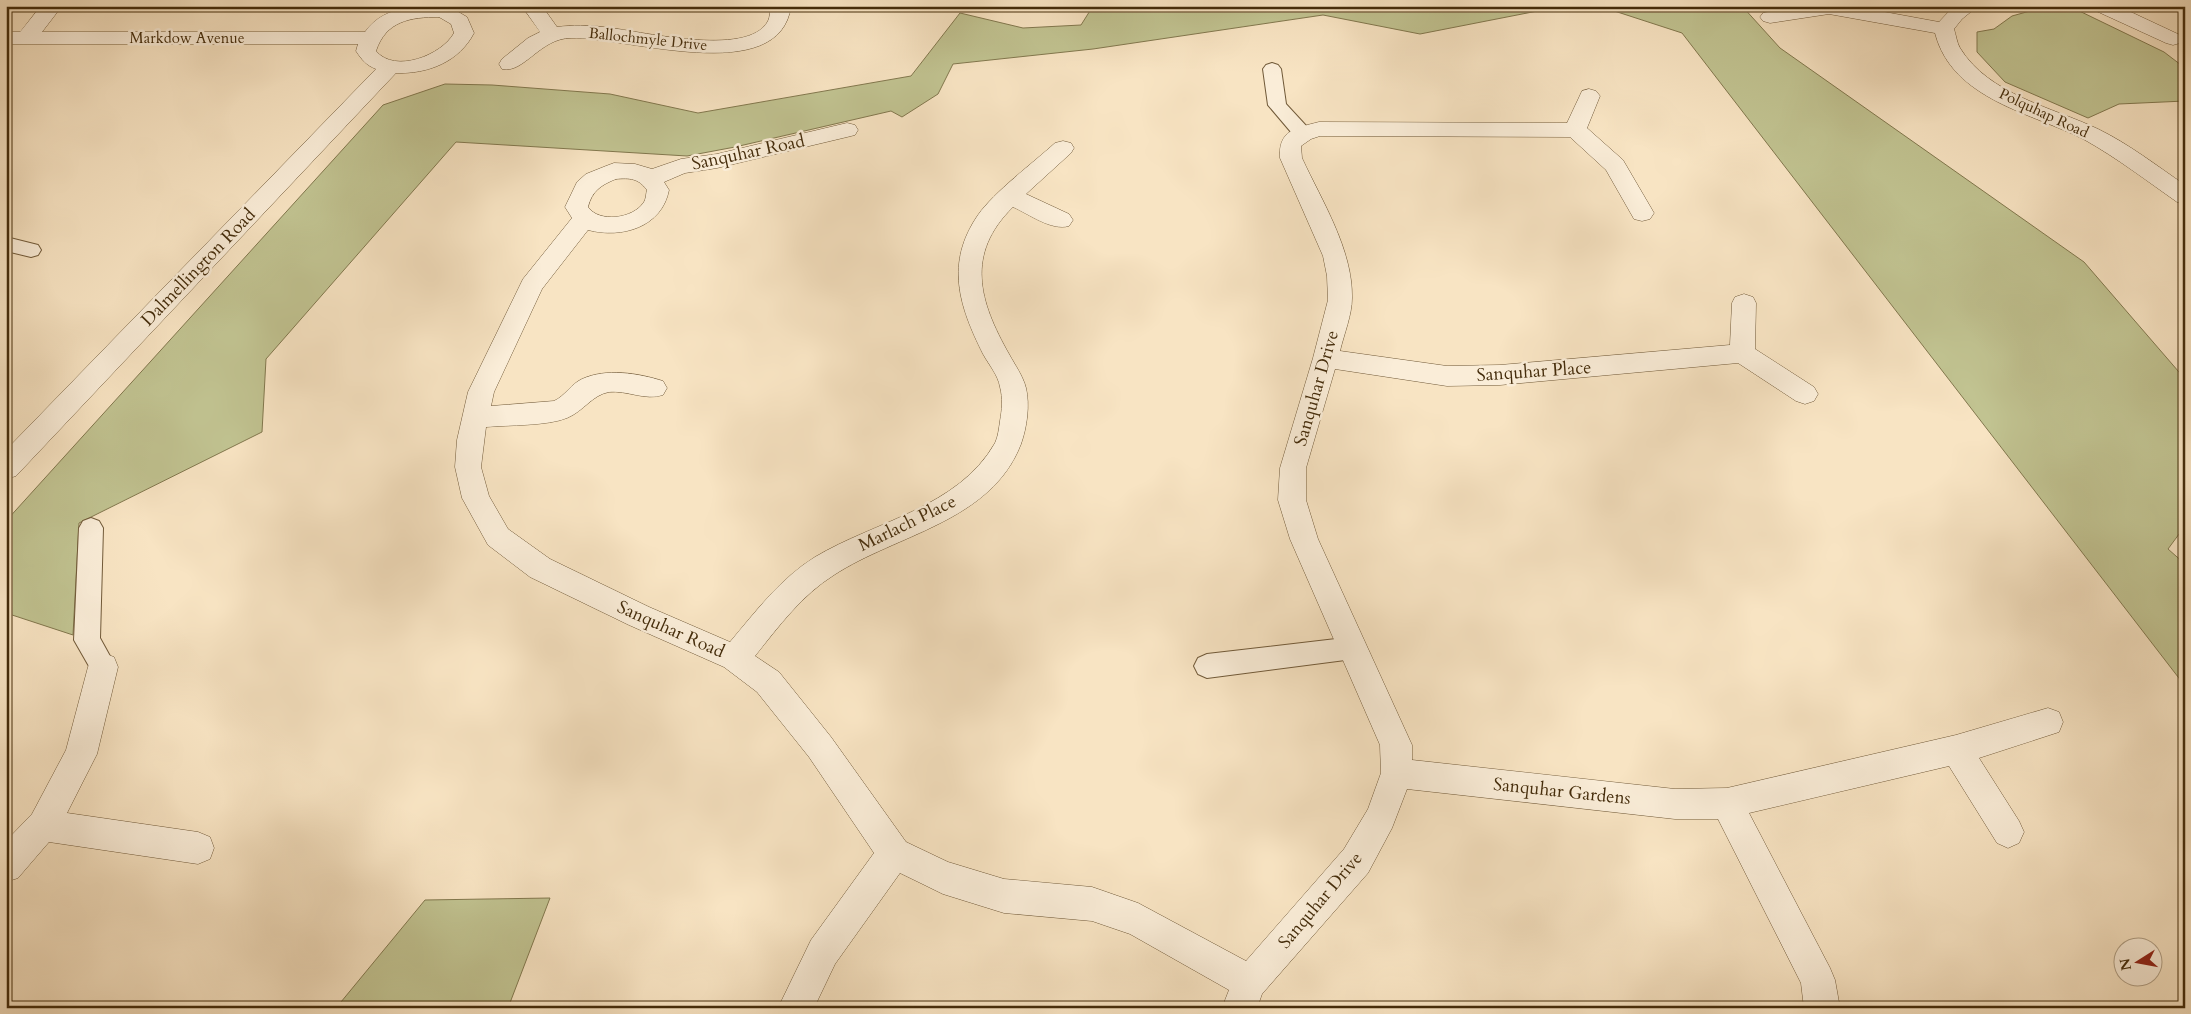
<svg xmlns="http://www.w3.org/2000/svg" width="2191" height="1014" viewBox="0 0 2191 1014" font-family="Cardo,serif">
  <style>
    .green { fill: #c1c391; stroke: #82784e }
    .lines { fill: none; stroke-linecap: round; stroke-linejoin: round }
    .service-casing { stroke: #715a39; stroke-width: 2 }
    .minor-casing { stroke: #715a39; stroke-width: 1 }
    .service { fill: #faedd8; fill-rule: evenodd }
    .minor { fill: #faedd8; fill-rule: evenodd }
    .labels { text-anchor: middle; stroke-width: 5; stroke-linejoin: round; paint-order: stroke }
    .far-street-label { font-size: 15px; fill: #442c0b; stroke: #faedd8 }
    .street-label { font-size: 18px; fill: #442c0b; stroke: #faedd8 }
  </style>
  <rect width="100%" height="100%" fill="#f8e4c3"/>
  <filter id="stains"><feTurbulence type="fractalNoise" baseFrequency=".004" numOctaves="4"/><feColorMatrix values="0 0 0 0 .2 0 0 0 0 .09 0 0 0 0 .02 0 0 0 .5 -.17"/></filter>
  <radialGradient id="worn" r=".72"><stop offset=".6" stop-color="#630" stop-opacity="0"/><stop offset="1" stop-color="#630" stop-opacity=".3"/></radialGradient>
  <path class="green" d="M1093 6 1134 10 1136 6H1563L1420 34 1323 15 1093 49 953 64 938 94 902 117 891 111 735 147 687 156 456 142 266 359 262 432 79 523 73 635 6 613V521L383 105 445 84 492 85 610 94 698 113 911 76 960 13 1023 28 1081 25Z
    M1599 6H1742L1780 48 2084 262 2185 379V526L2168 549 2185 564V686L1682 33Z
    M2048 6H2069L2164 52 2185 68V101L2119 104 2088 118 2005 82 1977 52V32L1994 29 2012 16Z
    M550 898 508 1008H336L425 900Z"/>
  <g class="lines">
    <g class="service-casing">
      <path id="service" d="M1272 63 1278 65 1281 69 1286 104 1310 130 1312 134 1310 138 1303 140 1296 138 1268 105 1263 69 1266 65Z
        M6 237 38 245 41 250 38 255 31 257 6 251Z
        M91 518 99 521 103 528 100 638 116 667 112 675 103 679 94 675 74 640 79 528 83 521Z
        M1353 637 1362 640 1366 648 1362 656 1353 659 1207 678 1198 674 1194 666 1198 658 1207 654Z"/>
    </g>
    <g class="minor-casing">
      <path id="minor" d="M41 6H62L42 32H365C386 2 426 6 458 6L455 10 467 17 474 33C459 62 428 74 396 73L16 476 6 479V450L376 69C366 65 362 60 356 51L358 44H6V32H20ZM439 17 451 24 454 33C442 55 395 74 376 51 386 21 410 17 439 17Z
        M522 6H542L557 27C573 25 588 25 603 27 637 30 748 59 768 21 770 17 770 11 771 6H791C780 89 624 36 571 38 540 38 524 74 502 69L499 64 502 59 528 38 540 32Z
        M1801 6H1852L1939 22 1954 6H1978L1962 19 1954 29C1956 35 1957 43 1960 48 1989 95 2052 107 2098 129 2129 144 2157 166 2185 185V204L2177 202C2147 181 2117 158 2085 140 2033 113 1952 100 1935 33L1829 14 1770 23 1763 21 1760 17 1763 13Z
        M2091 6H2118L2180 35 2183 39 2180 43 2173 45 2166 43 2094 10Z
        M1589 89 1596 91 1600 96 1587 128 1623 160 1654 213 1650 219 1642 221 1634 219 1606 170 1570 137 1320 136 1311 139 1301 146 1302 158C1322 201 1353 250 1352 298 1352 315 1344 334 1340 351L1447 366 1500 365 1730 345 1732 303 1735 297 1744 294 1753 297 1756 303 1755 349 1814 387 1818 394 1814 401 1805 404 1796 401 1738 363 1500 385 1447 386 1335 369 1306 468V500L1318 539 1412 745V760L1675 789 1727 788 1956 735 2048 708 2059 712 2063 722 2059 732 1979 758 2019 821 2024 832 2019 843 2008 848 1997 843 1949 766 1749 813 1830 968 1835 980 1840 1008H1804L1801 983 1718 819H1675L1407 789 1392 828 1368 873 1262 994 1257 1008H1222L1229 990 1130 934 1092 921 1004 913 943 894 900 873 835 964 814 1008H778L811 940 874 853 809 757 757 692 724 667 629 625 530 577 488 545 462 498 455 467 457 440 468 392 523 279 572 218 565 207 577 182 586 174 606 166 614 163 635 164 652 169 681 159 717 154 847 123 855 125 858 130 855 135 847 137 717 168 685 173 664 182 669 190C662 227 622 239 588 230L542 289 494 392 491 406 554 401C565 396 571 384 582 379 606 368 638 373 663 381L667 388 663 395C645 401 627 390 609 392 592 395 584 411 567 418 548 426 508 425 486 427L481 467 489 496 508 529 550 559 649 607 730 642C756 611 781 578 815 557 875 521 958 508 995 443 998 437 999 428 1000 421 1002 410 1003 398 1000 387 998 375 989 365 983 354 959 306 945 263 978 215 994 192 1033 163 1055 143L1063 141 1071 143 1074 148 1071 153 1026 194 1069 214 1073 220 1069 226C1051 231 1029 214 1013 207 965 254 979 301 1009 354 1015 365 1023 376 1026 388 1030 405 1027 427 1021 444 991 522 897 534 834 575 802 595 779 626 755 656L779 672 831 737 906 842 948 862 1004 879 1092 887 1138 903 1246 961 1344 849 1368 809 1381 773 1380 745 1290 539 1278 500 1280 468 1313 358 1328 300 1327 276 1323 256 1280 158C1278 130 1296 128 1319 122L1567 123 1582 91ZM616 179C630 178 638 178 647 190 646 193 646 199 644 202 633 219 599 223 588 207 592 191 601 185 616 179Z
        M103 653 114 657 118 667 97 754 67 813 198 832 210 837 214 848 210 859 198 864 49 842 18 878 6 882V841L32 814 66 750 88 667 92 657Z"/>
    </g>
    <use href="#service" class="service"/>
    <use href="#minor" class="minor"/>
  </g>
  <g class="labels">
    <g class="far-street-label">
      <text x="187" y="43">Markdow Avenue</text>
      <text transform="translate(648 39) rotate(6)" y="5">Ballochmyle Drive</text>
      <text transform="translate(2044 113) rotate(25)" y="5">Polquhap Road</text>
    </g>
    <g class="street-label">
      <text transform="translate(748 152) rotate(-12)" y="6">Sanquhar Road</text>
      <text transform="translate(198 267) rotate(-46)" y="6">Dalmellington Road</text>
      <text transform="translate(1534 371) rotate(-4)" y="6">Sanquhar Place</text>
      <text transform="translate(1316 388) rotate(-74)" y="6">Sanquhar Drive</text>
      <text transform="translate(907 523) rotate(-26)" y="6">Marlach Place</text>
      <text transform="translate(671 629) rotate(24)" y="6">Sanquhar Road</text>
      <text transform="translate(1562 791) rotate(6)" y="6">Sanquhar Gardens</text>
      <text transform="translate(1320 900) rotate(-50)" y="6">Sanquhar Drive</text>
    </g>
  </g>
  <rect width="2191" height="1014" fill="none" stroke="#f8e4c3" stroke-width="25"/>
  <rect x="8" y="8" width="2176" height="999" fill="none" stroke="#442c0b" stroke-width="2.5"/>
  <rect x="12" y="12" width="2166" height="989" fill="none" stroke="#442c0b"/>
  <g transform="translate(2138 962) rotate(259)"><circle r="24" fill="#faedd8" stroke="#b1a086"/>
  <path d="M0-4L9 19L0 12L-9 19Z" fill="#8f2418"/>
  <text y="-8" font-size="14" font-weight="bold" text-anchor="middle" fill="#442c0b">N</text>
  </g>
  <rect width="100%" height="100%" filter="url(#stains)"/>
  <rect width="100%" height="100%" fill="url(#worn)"/>
</svg>
